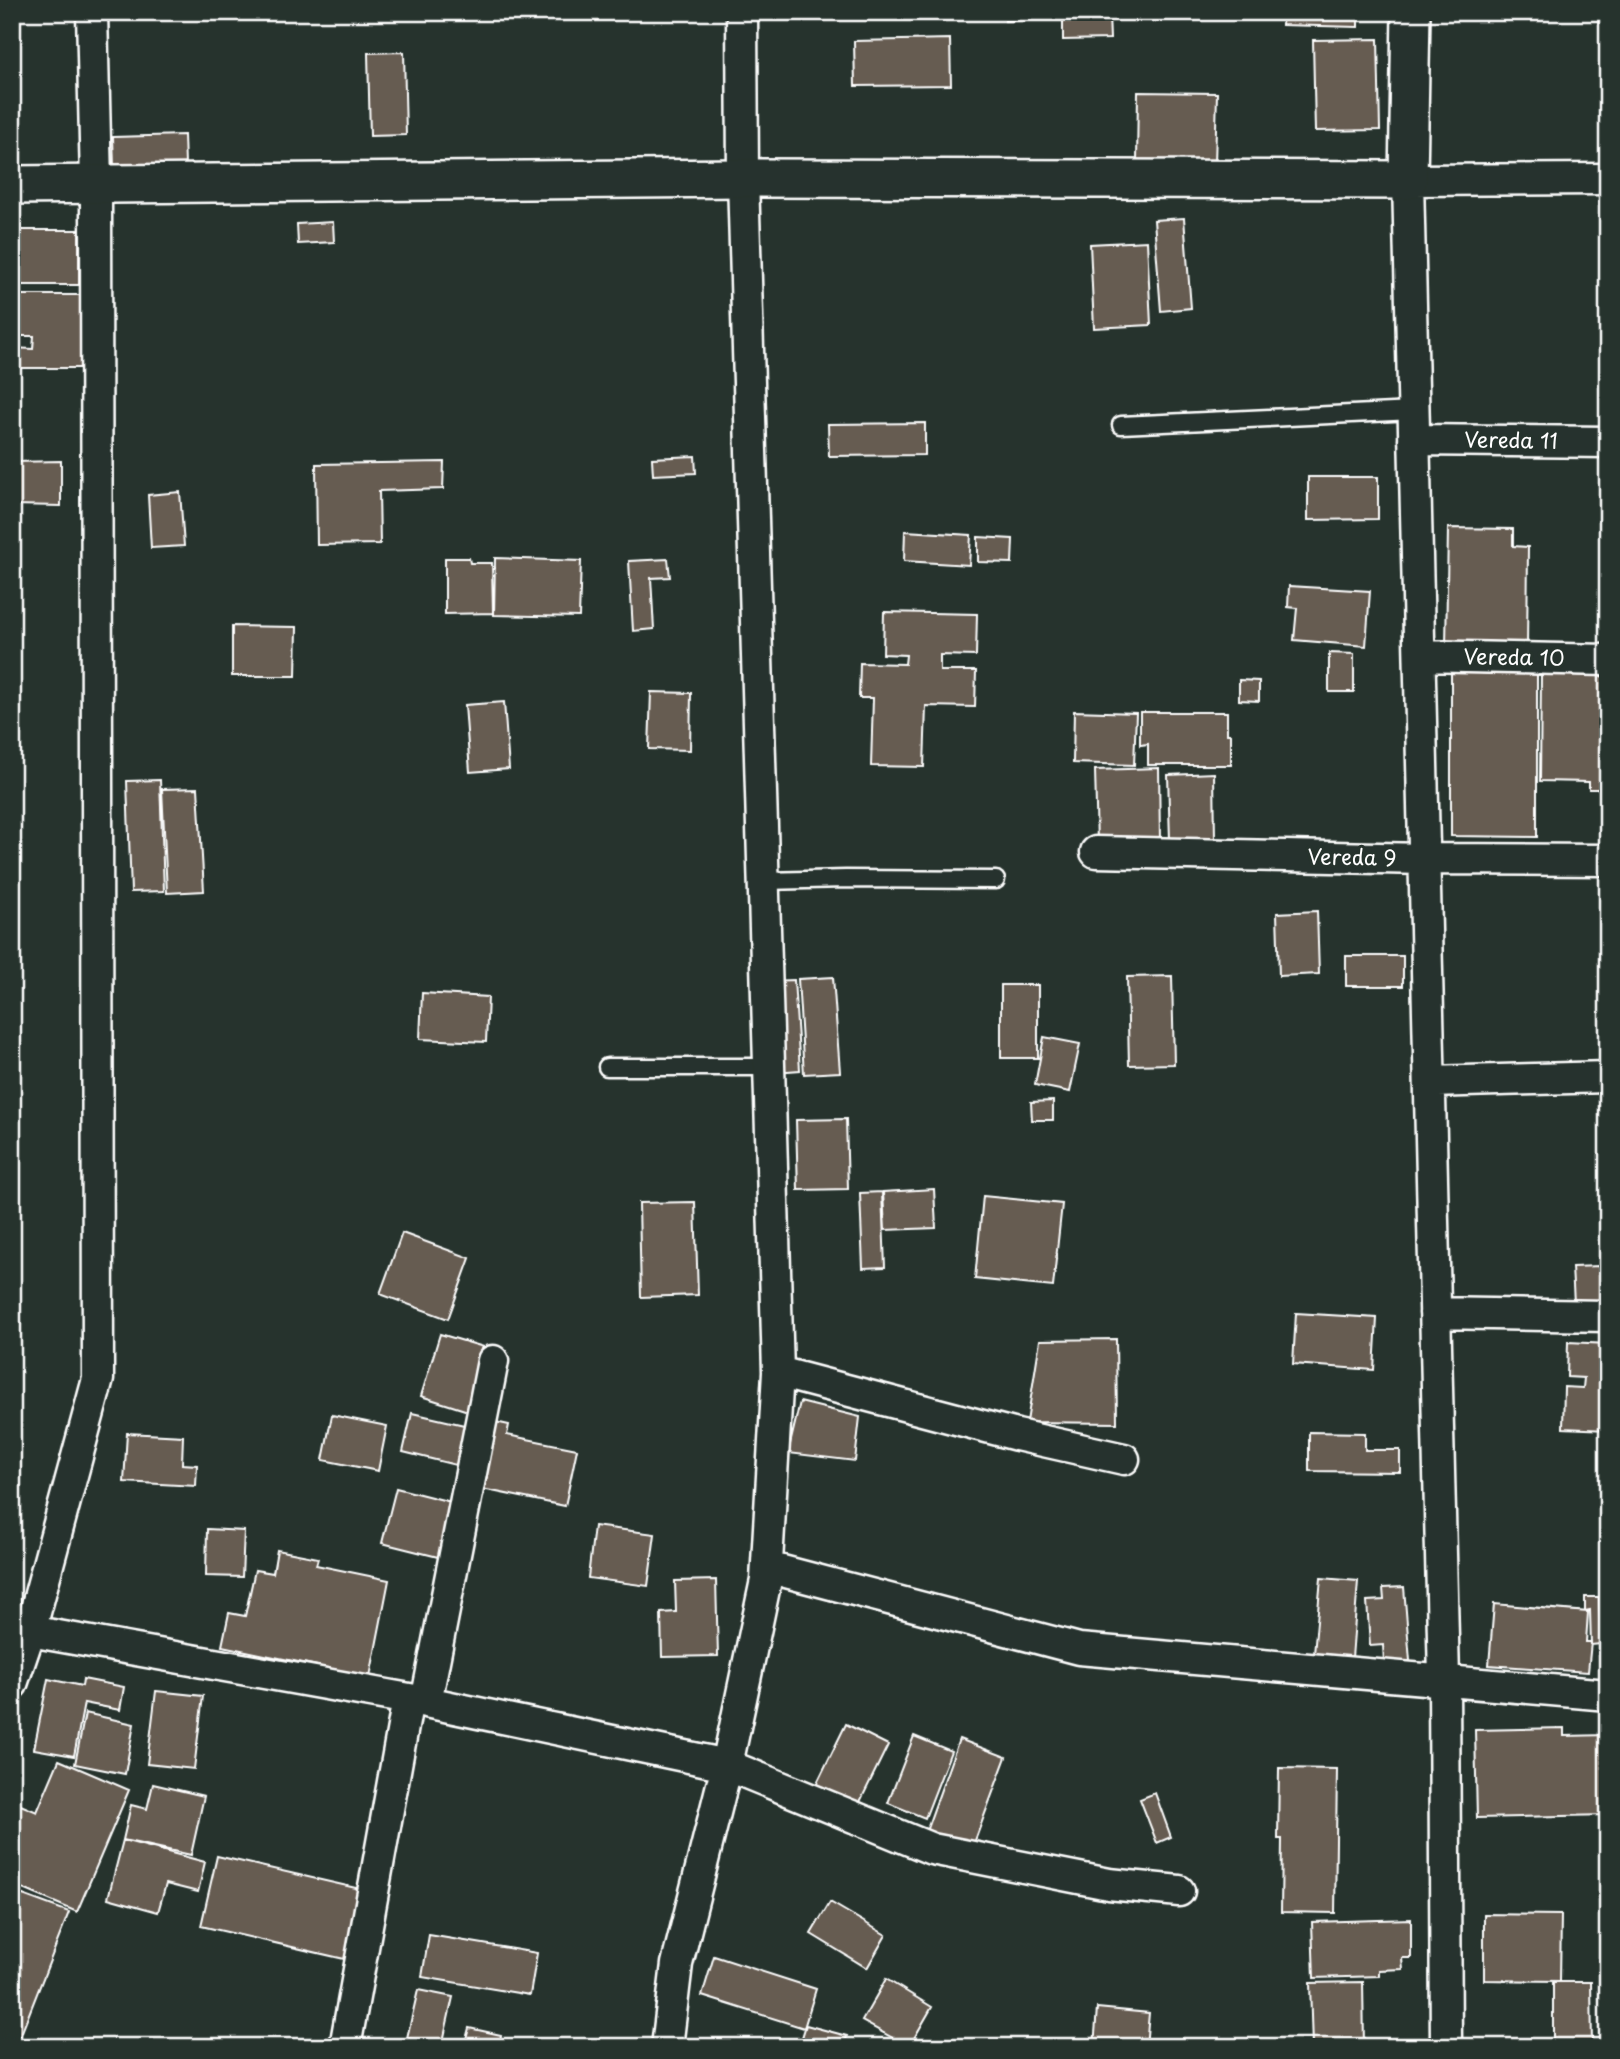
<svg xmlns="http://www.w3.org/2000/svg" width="1620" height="2059" viewBox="0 0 1620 2059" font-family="'Playpen Sans',sans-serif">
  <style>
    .building { fill: #665b51; stroke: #fff; stroke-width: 2 }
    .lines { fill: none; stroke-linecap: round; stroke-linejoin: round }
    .service-casing { stroke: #fff; stroke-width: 21 }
    .minor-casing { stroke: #fff; stroke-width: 35 }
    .tertiary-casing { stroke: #fff; stroke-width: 42 }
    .service { stroke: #26332d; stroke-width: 16 }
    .minor { stroke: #26332d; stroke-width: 30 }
    .tertiary { stroke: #26332d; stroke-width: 37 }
    .labels { text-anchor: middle; stroke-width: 6; stroke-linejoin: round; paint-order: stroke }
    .street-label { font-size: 21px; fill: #fff; stroke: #26332d }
  </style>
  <rect width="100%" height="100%" fill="#26332d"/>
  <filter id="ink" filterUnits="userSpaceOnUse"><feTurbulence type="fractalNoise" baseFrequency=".0143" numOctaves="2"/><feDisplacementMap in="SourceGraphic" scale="14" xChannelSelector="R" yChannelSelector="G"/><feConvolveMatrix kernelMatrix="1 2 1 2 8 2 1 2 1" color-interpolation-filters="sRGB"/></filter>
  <g filter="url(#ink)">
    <path class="building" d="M876 12H922V14L876 15Z
      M1005 12H1025V20L1005 21Z
      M1063 12H1118V13L1109 14 1110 39 1063 40Z
      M1283 12H1358V27L1282 25Z
      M950 39 951 85 855 86 854 41Z
      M1378 39 1380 130 1315 131 1313 40Z
      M404 52 406 135 370 136 368 53Z
      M1138 92 1217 93 1215 164 1137 163Z
      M184 135 185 165 114 167 113 137Z
      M1184 218 1191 308 1161 311 1154 220Z
      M333 222 334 242 298 244 297 224Z
      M12 230H79V285H12Z
      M1147 241 1151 325 1094 328 1090 244Z
      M12 295H91L92 368H12V348L33 349 34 336H12Z
      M925 423V455L829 456 828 424Z
      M695 456 696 473 653 475 652 458Z
      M61 461V506L12 505V462Z
      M444 462 443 489 379 491 380 544 317 545 316 464Z
      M1308 477H1378V519L1308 520Z
      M180 492 184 546 151 548 148 495Z
      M1448 528 1513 529V546L1528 547 1527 649 1446 648Z
      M905 531 971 535 969 565 904 561Z
      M978 537 1013 539 1012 563 978 562Z
      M445 558H469L470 563H492L493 613 445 614Z
      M495 558 581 561 579 617 494 615Z
      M668 559 670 577 651 578 654 629 633 631 629 561Z
      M1289 586 1370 591 1366 646 1294 640 1297 608 1288 607Z
      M884 612 977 614 976 656 940 655V671H976L975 707 926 706 924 767 871 766 873 698H859L860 663 905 664 906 655 883 654Z
      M232 626 297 627 296 676H232Z
      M1329 653 1354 654V692H1329Z
      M1451 672H1537V837L1451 836Z
      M1541 674H1606L1605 764H1608V789H1589V782L1540 781Z
      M1239 680 1259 681V701L1239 700Z
      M651 692 691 693 690 750 649 749Z
      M504 702 509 769 470 772 465 705Z
      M1074 711 1136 713 1134 765 1073 763Z
      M1140 712H1227V734H1231V765H1148V744L1140 745Z
      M1159 768 1160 841 1097 843 1095 770Z
      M1214 773 1215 839 1170 840 1168 775Z
      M160 780 164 891 131 892 127 781Z
      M198 788 204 891 167 893 162 789Z
      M1317 911 1319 974 1279 976 1277 913Z
      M1346 956H1403V986H1346Z
      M1172 976 1174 1064 1129 1065 1127 977Z
      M833 977 840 1072 804 1074 798 979Z
      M794 980 800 1070 775 1072 770 981Z
      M1001 985H1038V1058H1001Z
      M422 993 488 997 486 1042 420 1039Z
      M1044 1037 1080 1044 1070 1092 1035 1085Z
      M1053 1101V1120H1032L1031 1102Z
      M846 1119 848 1189 798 1190 796 1120Z
      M934 1189 936 1228 885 1230 883 1192Z
      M882 1192 885 1267 863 1268 860 1193Z
      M983 1196 1062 1204 1053 1287 975 1279Z
      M695 1202 698 1295 641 1297 639 1203Z
      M402 1233 470 1258 448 1319 380 1294Z
      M1600 1266 1601 1302 1574 1303 1572 1267Z
      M1296 1313 1377 1318 1374 1370 1293 1364Z
      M440 1334 487 1348 468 1411 421 1396Z
      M1116 1339 1117 1423 1027 1422 1040 1340Z
      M1568 1342 1608 1344V1430L1563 1428 1564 1387 1583 1388 1584 1378 1567 1377Z
      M800 1402 860 1417 855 1461 788 1453Z
      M412 1413 473 1427 464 1467 403 1452Z
      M332 1415 387 1426 378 1471 323 1460Z
      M491 1421 509 1425 507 1435 577 1449 565 1506 477 1488Z
      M1309 1432 1365 1433V1450H1400V1472L1309 1471Z
      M127 1433 183 1436 182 1464 197 1465 196 1486 124 1482Z
      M396 1488 459 1504 446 1559 382 1543Z
      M594 1526 655 1534 648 1586 588 1578Z
      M207 1529 244 1531 242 1577 206 1576Z
      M277 1550 318 1558 316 1565 389 1580 370 1677 222 1646 229 1613 245 1616 255 1570 273 1573Z
      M1321 1578 1358 1581 1352 1658 1314 1654Z
      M716 1580 718 1656 662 1657 661 1613 676 1612 675 1581Z
      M1404 1587 1410 1661 1384 1662 1383 1645 1370 1646 1367 1601 1384 1600 1383 1588Z
      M1585 1597H1599L1601 1644 1591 1645 1590 1610 1585 1611Z
      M1605 1600H1608V1640H1605Z
      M1494 1604 1588 1612 1586 1642H1591L1588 1672 1489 1665Z
      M48 1679 82 1686 83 1679 124 1687 120 1710 84 1703 74 1756 34 1749Z
      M156 1691 203 1696 194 1769 147 1764Z
      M85 1713 134 1724 125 1774 75 1764Z
      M846 1724 888 1745 856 1810 814 1789Z
      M1564 1728V1736L1608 1735V1815L1477 1818 1475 1730Z
      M914 1736 951 1751 925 1818 888 1803Z
      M959 1739 1006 1757 970 1854 924 1837Z
      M59 1760 129 1790 77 1912 12 1884V1812L16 1803 37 1812Z
      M1279 1768 1337 1769 1335 1913 1281 1912 1282 1839H1278Z
      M153 1784 204 1796 191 1855 123 1840 131 1805 147 1809Z
      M1155 1793 1171 1837 1157 1843 1140 1799Z
      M123 1840 205 1862 198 1892 166 1884 158 1912 108 1898Z
      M217 1856 369 1891 353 1961 201 1926Z
      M12 1891 69 1912 16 2047H12Z
      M830 1902 886 1935 867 1968 811 1934Z
      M1484 1914 1561 1915 1560 1981 1484 1980Z
      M1411 1919V1958H1402L1403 1969 1379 1970V1976L1314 1978 1312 1922Z
      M429 1935 537 1953 530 1995 422 1977Z
      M714 1956 816 1989 804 2028 702 1996Z
      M886 1979 932 2007 909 2047 862 2021Z
      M1363 1982 1364 2047H1312L1310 1983Z
      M1553 1982H1591L1592 2047H1553Z
      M418 1990 453 1997 442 2046 407 2038Z
      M1097 2008 1149 2013 1146 2047H1094Z
      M806 2025 847 2036 844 2047H799Z
      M469 2028 501 2035 499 2047H464Z
      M389 2039 419 2047H387Z"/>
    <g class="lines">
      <g class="service-casing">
        <path id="service" d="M1121 425 1414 411
          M765 881 846 879 996 880
          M607 1067H771"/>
      </g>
      <g class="minor-casing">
        <path id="minor" d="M1414 440 1608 442
          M1420 656 1608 660
          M1096 852 1425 859 1608 860
          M1430 1082 1608 1077
          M1435 1313 1608 1316
          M778 1372 1017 1435 1124 1459
          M767 1567 1079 1649 1608 1695
          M30 1631 426 1702 727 1765 932 1849 1109 1884 1179 1891
          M12 1684 30 1631 98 1379 96 183 92 12
          M426 1702 493 1361
          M345 2047 408 1699
          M667 2047 677 1964 727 1765 766 1580 778 1372 743 178 742 12
          M1446 2047 1444 1679 1408 180 1608 179"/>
      </g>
      <g class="tertiary-casing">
        <path id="tertiary" d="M12 185 743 178 1408 180 1411 12"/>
      </g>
      <use href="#service" class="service"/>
      <use href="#minor" class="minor"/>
      <use href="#tertiary" class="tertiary"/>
    </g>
  </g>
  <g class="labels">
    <g class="street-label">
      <text transform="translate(1511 441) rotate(1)" y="7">Vereda 11</text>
      <text transform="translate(1514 658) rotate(1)" y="7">Vereda 10</text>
      <text transform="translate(1352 858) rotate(1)" y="7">Vereda 9</text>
    </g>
  </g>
  <rect width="1620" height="2059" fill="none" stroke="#26332d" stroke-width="42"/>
  <rect x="21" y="21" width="1578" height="2017" fill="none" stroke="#fff" stroke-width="2.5" filter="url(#ink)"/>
</svg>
